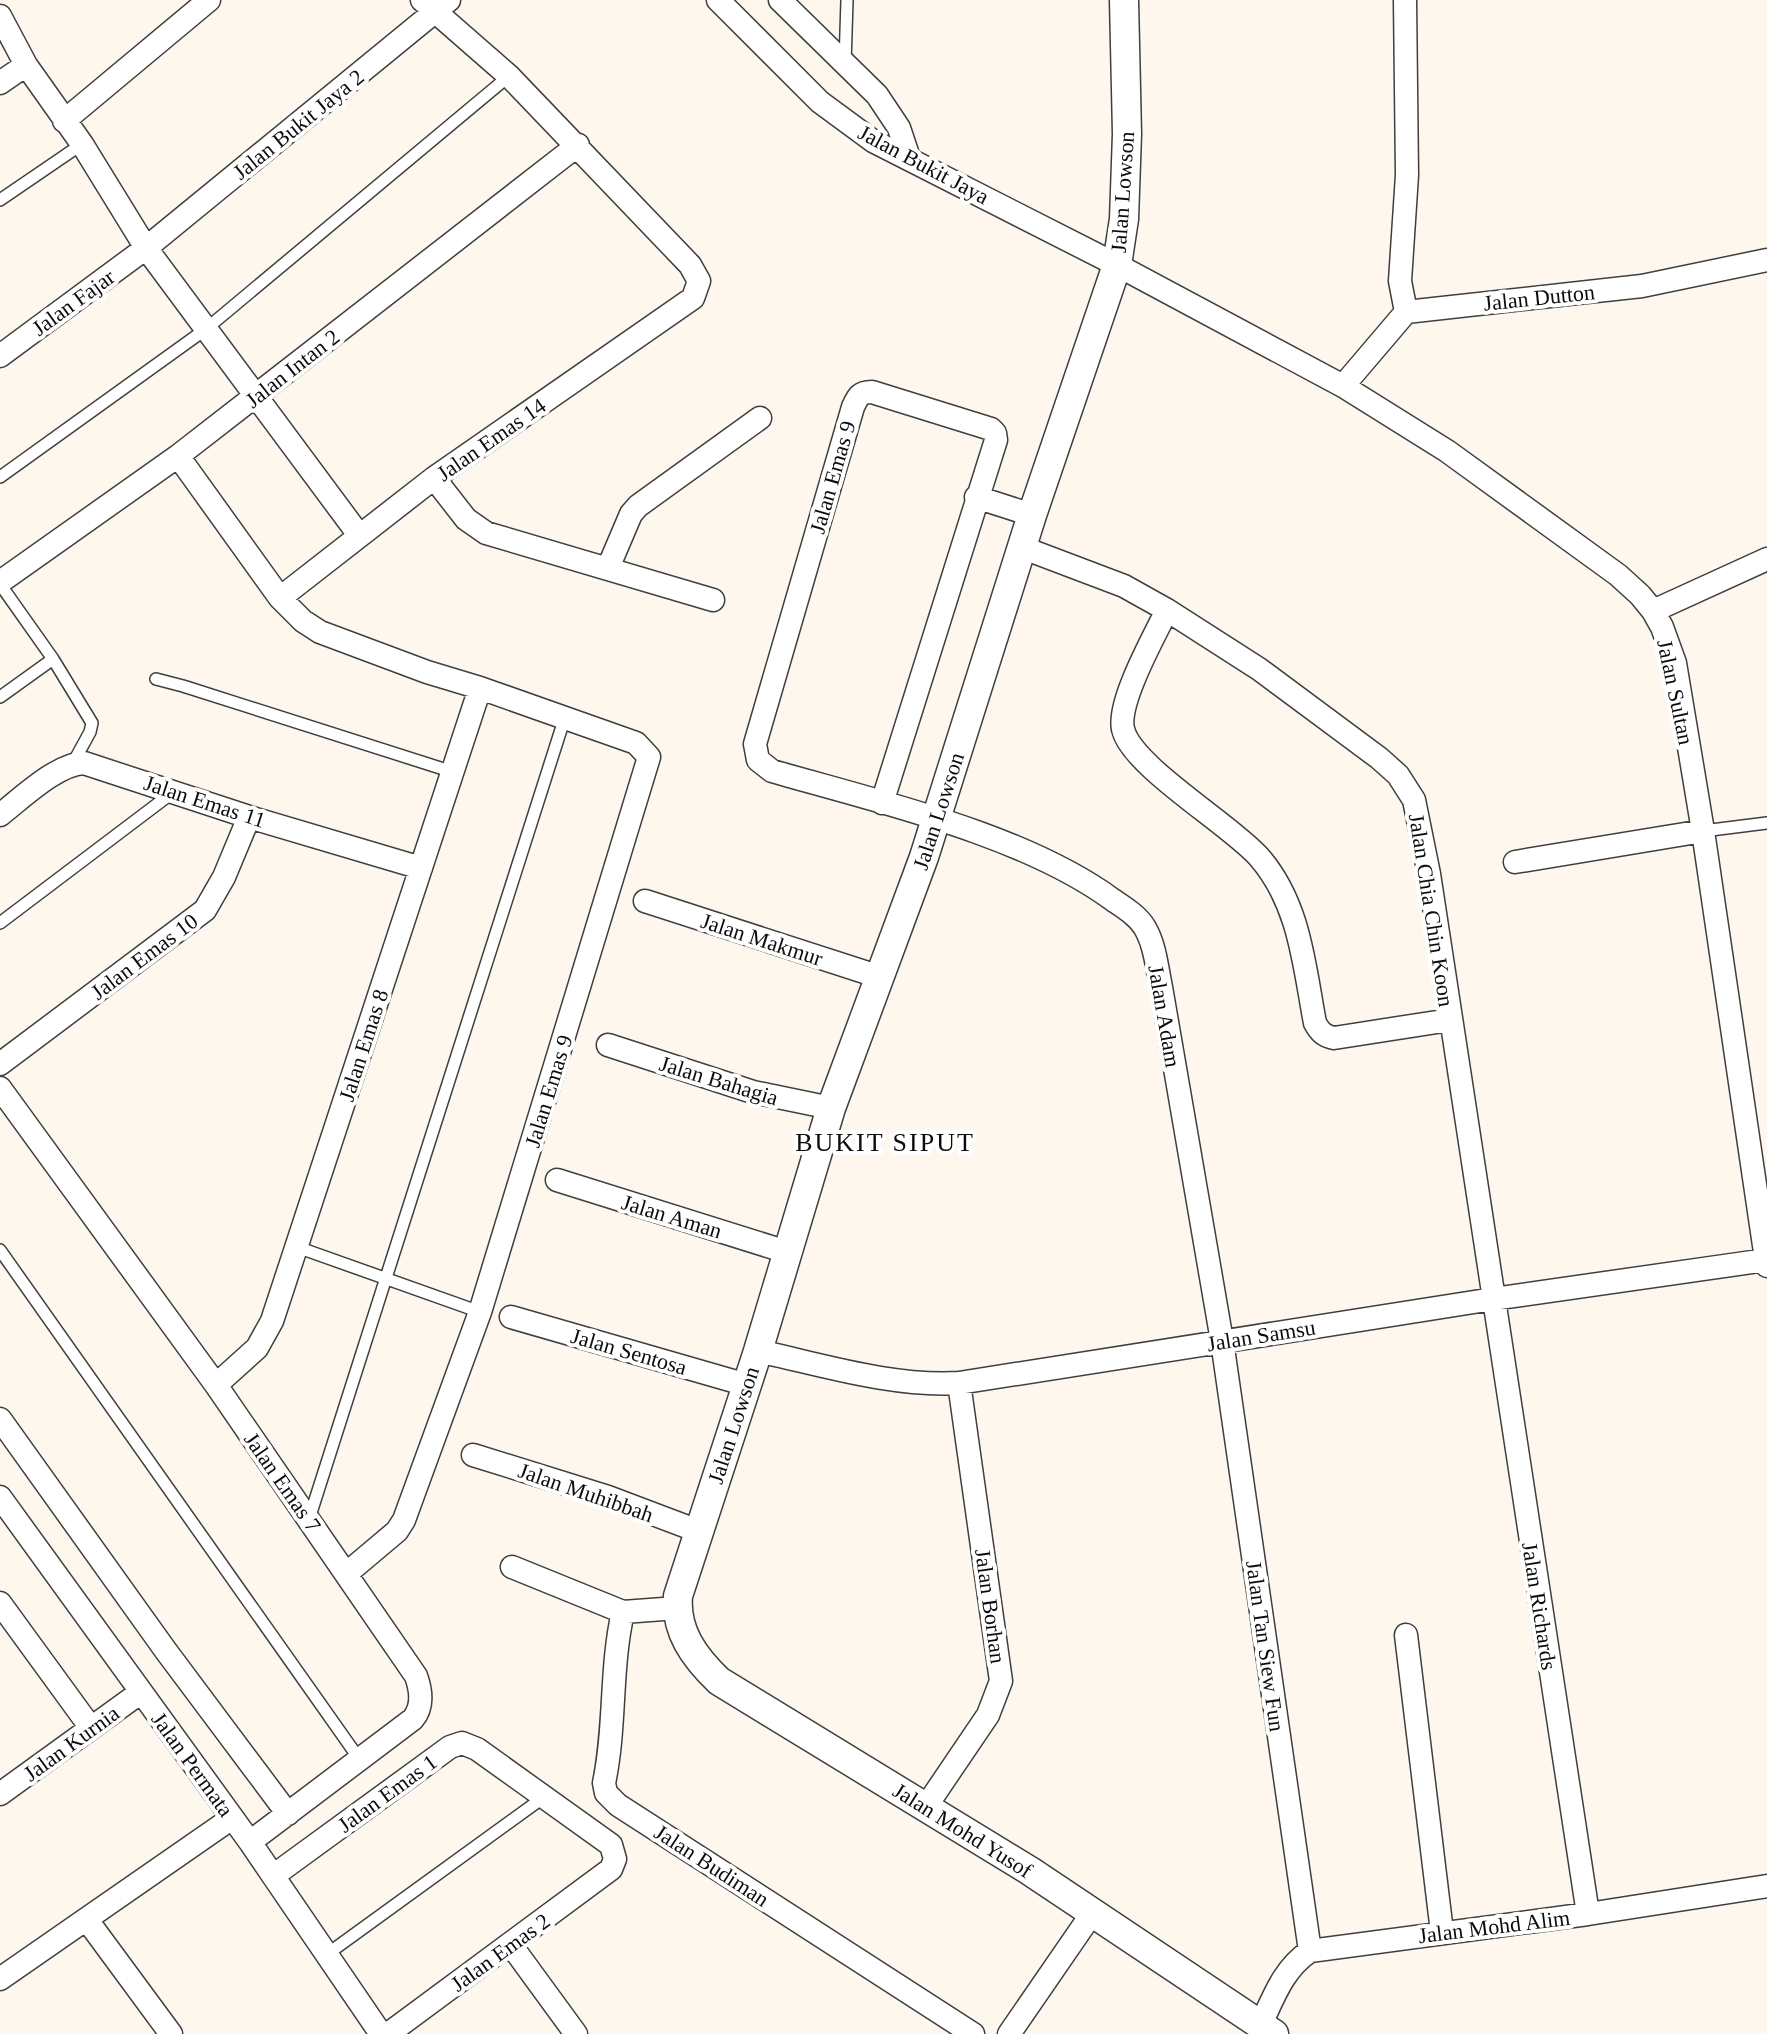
<svg xmlns="http://www.w3.org/2000/svg" width="1767" height="2034" viewBox="0 0 1767 2034" font-family="'Times New Roman',serif">
  <style>
    .lines { fill: none; stroke-linecap: round; stroke-linejoin: round }
    .service-casing { stroke: #3f3f3f; stroke-width: 14 }
    .minor-casing { stroke: #3f3f3f; stroke-width: 25 }
    .tertiary-casing { stroke: #3f3f3f; stroke-width: 31 }
    .service { stroke: #fff; stroke-width: 11 }
    .minor { stroke: #fff; stroke-width: 22 }
    .tertiary { stroke: #fff; stroke-width: 28 }
    .labels { text-anchor: middle; stroke-width: 8; stroke-linejoin: round; paint-order: stroke }
    .street-label { font-size: 22px; fill: #0c0c0c; stroke: #fff }
    .quarter-label { font-size: 26px; letter-spacing: 2px; fill: #0c0c0c; stroke: #fff }
  </style>
  <rect width="100%" height="100%" fill="#fdf7ee"/>
  <g class="lines">
    <g class="service-casing">
      <path id="service" d="M845 64 847 0
        M0 200 82 144
        M0 477 206 329 509 76
        M0 584 53 659 92 723 90 732 73 763
        M156 679 183 686 453 772
        M0 697 53 659
        M1703 831 1767 823
        M0 923 172 793
        M297 1247 480 1312
        M0 1250 360 1760
        M309 1519 565 717
        M326 1955 544 1797"/>
    </g>
    <g class="minor-casing">
      <path id="minor" d="M718 0 820 102 873 141 1117 265 1343 386 1447 451 1618 575 1640 595 1653 611 1662 627 1675 663 1703 831 1767 1266
        M780 0 877 95 899 128 909 158
        M1405 0 1407 175 1400 281 1406 312
        M0 16 26 65 82 144 146 248 359 535
        M0 83 26 65
        M64 121 209 0
        M0 356 146 248 449 0
        M1343 386 1406 312 1642 286 1767 260
        M178 456 280 598 303 621 320 632 427 672 480 688 636 743 649 757 480 1312 404 1520 397 1531 346 1574
        M434 478 466 519 486 533 713 600
        M976 497 1032 515
        M1021 547 1124 586 1167 610 1259 669 1379 758 1398 775 1414 800 1429 874 1588 1914
        M608 568 631 514 638 506 760 418
        M0 582 178 456 578 145
        M280 598 434 478 693 298 699 281 690 265 509 76 422 0
        M1167 610C1155 635 1117 702 1123 729 1131 766 1231 825 1259 857 1300 904 1304 965 1315 1023 1320 1032 1324 1036 1334 1038L1450 1020
        M1653 611 1767 559
        M882 803 996 440 995 433 991 429 872 392C860 392 858 396 853 407L755 744 758 760 772 771C879 802 1023 834 1113 900 1125 908 1138 916 1145 928 1155 945 1157 968 1161 987L1222 1341 1310 1951
        M0 815C22 798 57 764 84 763L249 817 421 868
        M1515 862 1703 831
        M645 901 880 977
        M608 1045 753 1092 831 1108
        M0 1064 205 910 224 877 249 817
        M0 1088 216 1385 416 1676C421 1690 424 1706 413 1719L250 1842
        M557 1180 787 1252
        M511 1317 747 1385
        M758 1351C823 1365 892 1387 959 1383L1493 1299 1766 1260
        M216 1385 257 1348 272 1321 480 688
        M0 1419 166 1651 288 1814
        M473 1455 608 1497 698 1531
        M0 1497 250 1842 381 2034
        M512 1567 623 1612 677 1608
        M0 1603 91 1728
        M623 1612C610 1669 616 1726 604 1783L606 1793 618 1805 973 2034
        M1406 1635 1442 1932
        M0 1794 141 1692
        M925 1808 988 1715 1001 1681 959 1383
        M273 1876 450 1747 462 1743 477 1749 611 1845 615 1859 611 1869 388 2034
        M87 1920 171 2034
        M511 1945 576 2034
        M0 1979 232 1818
        M1261 2024C1274 1996 1284 1968 1310 1951L1588 1914 1767 1886
        M1009 2034 1093 1912"/>
    </g>
    <g class="tertiary-casing">
      <path id="tertiary" d="M1124 0 1127 134 1124 219 1117 265 1032 515 924 857 831 1108 758 1351 678 1596C675 1631 694 1657 719 1681L1030 1871 1274 2034"/>
    </g>
    <use href="#service" class="service"/>
    <use href="#minor" class="minor"/>
    <use href="#tertiary" class="tertiary"/>
  </g>
  <g class="labels">
    <g class="street-label">
      <text transform="translate(298 124) rotate(-39)" y="8">Jalan Bukit Jaya 2</text>
      <text transform="translate(924 164) rotate(28)" y="8">Jalan Bukit Jaya</text>
      <text transform="translate(1122 192) rotate(-86)" y="8">Jalan Lowson</text>
      <text transform="translate(1539 297) rotate(-6)" y="8">Jalan Dutton</text>
      <text transform="translate(73 302) rotate(-36)" y="8">Jalan Fajar</text>
      <text transform="translate(292 368) rotate(-38)" y="8">Jalan Intan 2</text>
      <text transform="translate(491 439) rotate(-35)" y="8">Jalan Emas 14</text>
      <text transform="translate(832 477) rotate(-74)" y="8">Jalan Emas 9</text>
      <text transform="translate(1676 692) rotate(78)" y="8">Jalan Sultan</text>
      <text transform="translate(205 801) rotate(18)" y="8">Jalan Emas 11</text>
      <text transform="translate(938 811) rotate(-72)" y="8">Jalan Lowson</text>
      <text transform="translate(1432 910) rotate(81)" y="8">Jalan Chia Chin Koon</text>
      <text transform="translate(762 939) rotate(18)" y="8">Jalan Makmur</text>
      <text transform="translate(144 956) rotate(-37)" y="8">Jalan Emas 10</text>
      <text transform="translate(1165 1016) rotate(80)" y="8">Jalan Adam</text>
      <text transform="translate(363 1045) rotate(-72)" y="8">Jalan Emas 8</text>
      <text transform="translate(719 1080) rotate(17)" y="8">Jalan Bahagia</text>
      <text transform="translate(548 1091) rotate(-73)" y="8">Jalan Emas 9</text>
      <text transform="translate(672 1216) rotate(17)" y="8">Jalan Aman</text>
      <text transform="translate(1261 1335) rotate(-9)" y="8">Jalan Samsu</text>
      <text transform="translate(629 1351) rotate(16)" y="8">Jalan Sentosa</text>
      <text transform="translate(733 1425) rotate(-72)" y="8">Jalan Lowson</text>
      <text transform="translate(283 1482) rotate(55)" y="8">Jalan Emas 7</text>
      <text transform="translate(586 1492) rotate(19)" y="8">Jalan Muhibbah</text>
      <text transform="translate(991 1606) rotate(82)" y="8">Jalan Borhan</text>
      <text transform="translate(1540 1606) rotate(81)" y="8">Jalan Richards</text>
      <text transform="translate(1266 1646) rotate(82)" y="8">Jalan Tan Siew Fun</text>
      <text transform="translate(71 1743) rotate(-36)" y="8">Jalan Kurnia</text>
      <text transform="translate(193 1764) rotate(54)" y="8">Jalan Permata</text>
      <text transform="translate(387 1793) rotate(-36)" y="8">Jalan Emas 1</text>
      <text transform="translate(963 1830) rotate(32)" y="8">Jalan Mohd Yusof</text>
      <text transform="translate(712 1865) rotate(33)" y="8">Jalan Budiman</text>
      <text transform="translate(1494 1926) rotate(-7)" y="8">Jalan Mohd Alim</text>
      <text transform="translate(500 1952) rotate(-36)" y="8">Jalan Emas 2</text>
    </g>
    <g class="quarter-label">
      <text x="885" y="1151">BUKIT SIPUT</text>
    </g>
  </g>
</svg>
